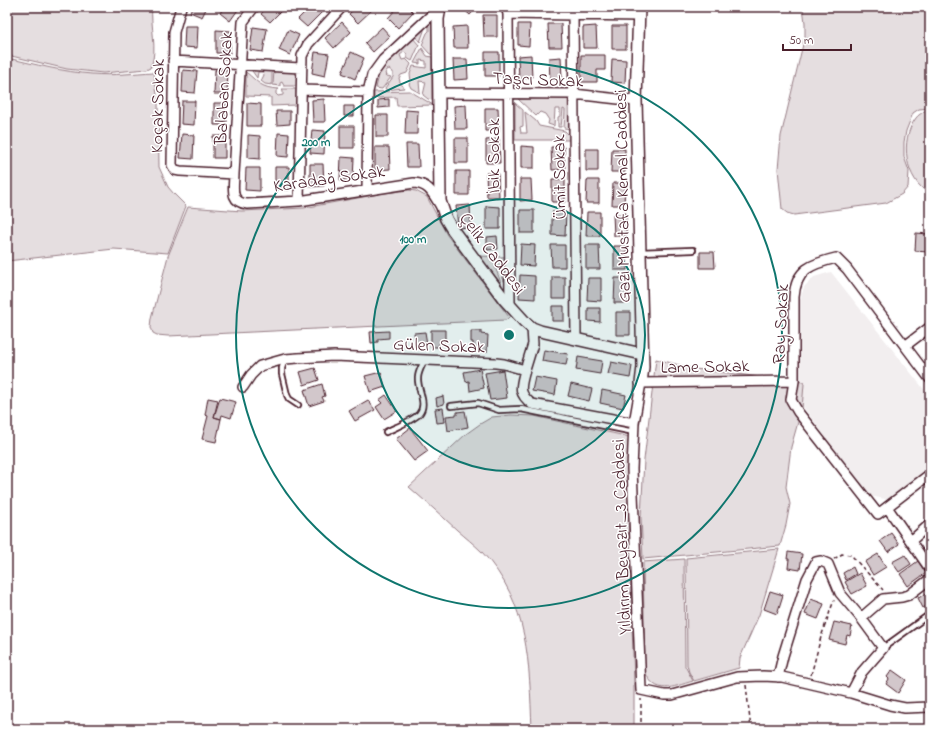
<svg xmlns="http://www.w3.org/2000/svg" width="937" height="736" viewBox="0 0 937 736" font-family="'Indie Flower',sans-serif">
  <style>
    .built { fill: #f2eeef }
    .green { fill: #e5dee0; stroke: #987e86 }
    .building { fill: #d2c7cb; stroke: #4a1f2b }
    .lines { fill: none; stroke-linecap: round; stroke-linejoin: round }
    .service-casing { stroke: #4a1f2b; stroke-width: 8 }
    .minor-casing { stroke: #4a1f2b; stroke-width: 12 }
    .tertiary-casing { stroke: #4a1f2b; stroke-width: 14 }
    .path { stroke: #4a1f2b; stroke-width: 1.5; stroke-dasharray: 4 3; stroke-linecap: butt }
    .service { stroke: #fff; stroke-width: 4.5 }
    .minor { stroke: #fff; stroke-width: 9 }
    .tertiary { stroke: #fff; stroke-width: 11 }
    .ring { fill: none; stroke: #0f766e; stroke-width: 2 }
    .labels { text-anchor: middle; stroke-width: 3; stroke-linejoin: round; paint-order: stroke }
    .street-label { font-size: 18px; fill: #4a1f2b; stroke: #fff }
    .centre { fill: #0f766e; stroke: #fff; stroke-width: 2 }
    .ring-label { font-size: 12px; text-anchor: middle; font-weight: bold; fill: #0f766e; stroke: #fff; stroke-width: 3; stroke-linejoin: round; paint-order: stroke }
  </style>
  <rect width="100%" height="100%" fill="#fff"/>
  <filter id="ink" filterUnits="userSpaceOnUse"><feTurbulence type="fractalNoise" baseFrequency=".025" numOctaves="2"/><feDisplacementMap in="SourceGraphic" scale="8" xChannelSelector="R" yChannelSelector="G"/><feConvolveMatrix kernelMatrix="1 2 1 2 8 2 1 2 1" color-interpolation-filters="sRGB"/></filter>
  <g filter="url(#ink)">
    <path class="built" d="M831 272 930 397V469L890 500 870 496 798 400 800 300 804 287 814 277Z"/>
    <path class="green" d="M7 7H152C150 26 158 49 151 67L147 69 103 73 67 69 7 55Z
      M803 7H930V108L919 109 913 113 906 131 904 142V157L909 171 908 187 902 194 886 203 794 215 787 213 782 209 778 169 781 136 805 36V23Z
      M427 23 432 24V55L429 53 422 45 427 33 429 31V26H425L424 28V31L420 42 414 35Z
      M412 37 419 45 412 61 407 58V54L404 52 400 55 402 60 406 59 411 64 407 73 401 75 399 78 400 82 404 88 386 90 385 88 393 77V72L389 69 387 70 385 74 387 76 391 77 382 89 376 88 380 71 385 64Z
      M422 48 427 56 432 57V100L428 99 423 95 426 82 419 81 420 93 411 88 409 84 411 81 410 74 413 66 426 68V61L420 60V64L414 63Z
      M7 58C35 64 63 72 92 74 113 76 134 73 154 72L158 102 159 167 168 187 174 194 186 206 168 253 114 249 7 261Z
      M250 68H251L295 71 297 74V86H284L282 82 280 83V86L273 85 274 70H272V85L265 84 261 81 264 75 263 72H258L257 78Z
      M246 72C259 83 261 88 279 89L276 91V94L278 96 283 95V92L282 89H296V105L271 106V97L246 96Z
      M410 91 433 105 397 106 396 97 374 98V92Z
      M566 98 569 100 570 103V129L564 128 565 110 563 109 561 127H558V117L560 116V109H555L554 126 548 124 549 120 545 114 540 112 536 116 518 99Z
      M515 103 523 110V126L520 127 521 133H527L525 112 536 121 539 126 565 131 570 136V140H515Z
      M926 110H930V194C905 180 899 140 916 118 918 115 922 113 926 110Z
      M409 190 416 191 427 197 447 235 509 317 506 320 168 336 157 335 153 333 151 327 152 318 168 256 188 207 242 211 304 208 384 193Z
      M479 256 505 257V283L497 266 495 267 502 285Z
      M656 359 695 369 803 382 804 384 802 408 791 447 786 487 790 504 786 525 780 546 643 559 641 517 644 460Z
      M511 415 534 416 630 437 628 509 634 683V729H532C529 663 530 604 482 552 474 544 465 537 457 530 441 515 425 501 409 487L466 434 480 424 492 417Z
      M779 549 759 615 740 658 739 668 694 681 689 672 687 665 686 558Z
      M684 559 685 666 693 681C672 687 656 696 645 672L643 562Z"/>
    <path class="building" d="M192 7H207L202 17 190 12Z
      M224 7H240L230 21 220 13Z
      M267 7H285L270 22 261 14Z
      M310 7H320L324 10 307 27 298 19Z
      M356 7H373L374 8 358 23 349 14Z
      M398 7H408L413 12 398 28 388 18Z
      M461 7H477L470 15Z
      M483 15H497V37H484Z
      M342 22 351 32 334 48 325 38Z
      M518 24H530L529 46 518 45Z
      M548 24H561L562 47H549Z
      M185 26H198L197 48 184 47Z
      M467 26 468 48H454L453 27Z
      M596 26 597 48H583V27Z
      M612 26H626V49H612Z
      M253 27 267 29 263 52 250 50Z
      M382 27 390 36 373 52 365 43Z
      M216 30 231 31 230 53H216Z
      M288 30 299 35 290 55 279 50Z
      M315 52 329 54 325 76 312 73Z
      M351 52 364 58 355 79 342 73Z
      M485 52H499V76H485Z
      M531 55 532 78 519 79 518 56Z
      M581 55H605V70H597V82H581Z
      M561 57 562 79 550 80 549 58Z
      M453 59H467L468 79 454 80Z
      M612 59 626 60 625 83 611 82Z
      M183 70 197 71 195 93 182 92Z
      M215 70 228 71 227 94H214Z
      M324 99 325 122H313L312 100Z
      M389 99V107L378 108V100Z
      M182 101H195L194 125 181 124Z
      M214 103H226L225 125H214Z
      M247 103 261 104V126H247Z
      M466 105 467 129H455L454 106Z
      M344 106H354V116H344Z
      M485 108H498L499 131H485Z
      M406 110 418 111 417 134H405Z
      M276 111H290V124L277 125Z
      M376 115H388V137H376Z
      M340 126H354V148H340Z
      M312 130 325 131 324 154 310 153Z
      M278 133 289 134 288 157 277 156Z
      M182 134 194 135 193 159 180 158Z
      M248 135 260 136V159L248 158Z
      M213 136H225V158H213Z
      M455 138H468V163H455Z
      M499 139 500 163H486V140Z
      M406 144H418L419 167H407Z
      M521 146 534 147V168H521Z
      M375 147H389L390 169 375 170Z
      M551 147H564L565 169 552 170Z
      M586 149H598V171H586Z
      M612 149H625V172H611Z
      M341 157 354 158 353 180H340Z
      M310 164H323L324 186 310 187Z
      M275 167H289V190L275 189Z
      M246 168H260V191L245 190Z
      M456 171H469V195H456Z
      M486 173H498L499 197H487Z
      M520 179H531L532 200 520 201Z
      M552 179H565V202H552Z
      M587 180H599V203H586Z
      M613 183H625L624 205H612Z
      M470 205 471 227 458 228 456 206Z
      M486 206 500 207V229H486Z
      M520 210H534V233H520Z
      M552 212H566L565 236 552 235Z
      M587 212H600V236H586Z
      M626 213V236H614L613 214Z
      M916 233 929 234 928 252 915 251Z
      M497 236 498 249 487 250V237Z
      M521 244 535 245 534 266 520 265Z
      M551 245H565V267H552Z
      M586 245H599L600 269H586Z
      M614 246H627V270H614Z
      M700 252H714L715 268H700Z
      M520 275 535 276V299L519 298Z
      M552 277H565V299H552Z
      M588 278H601V301L587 300Z
      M615 278H628L627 303H614Z
      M552 306H564V321H552Z
      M588 308H600V322L588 321Z
      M616 312H630V335H616Z
      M431 330H445V344H439V347H431Z
      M389 331V338L378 339V342L371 343 370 332Z
      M471 331H481V334L488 335 487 352 473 351V342H471Z
      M425 332 427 344 416 346 414 333Z
      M544 350 568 354 566 365 542 361Z
      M578 357 602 361 600 374 576 370Z
      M611 362 632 366 630 378 608 374Z
      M315 368 319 380 304 385 300 372Z
      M480 369 484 388 470 391 469 381 466 382 464 372Z
      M503 370 507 398 490 400 485 373Z
      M381 372 385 387 370 392 365 376Z
      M535 377 557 381 555 395 532 391Z
      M322 384 325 396 322 397 324 401 309 406 304 390Z
      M571 384 592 389 589 401 568 396Z
      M602 390 626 395 623 408 600 403Z
      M386 395 397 411 384 419 376 407 382 403 379 400Z
      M443 396 444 404 437 406 436 398Z
      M208 398 218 400 214 417 221 419 216 442 202 439 208 416 205 415Z
      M220 398 236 402 231 418 222 415 221 419 214 417Z
      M368 400 375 410 355 421 349 411Z
      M443 408 445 422 437 423 435 409Z
      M465 411 468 427 448 431 446 416 457 415V412Z
      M410 428 428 451 414 461 396 439Z
      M891 533 899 544 888 552 880 541Z
      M788 552 802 554 800 570 788 568 789 559H787Z
      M878 554 886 567 873 575 865 562Z
      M905 555 911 564 899 572 892 562Z
      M918 561 926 573 908 586 900 574Z
      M853 567 856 574 846 580 843 573Z
      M860 573 867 586 852 594 845 582Z
      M770 591 783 595 777 614 764 609Z
      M930 592V604L923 608 918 598Z
      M811 599 824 604 818 619 805 614Z
      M834 622 852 626 850 636 847 635 845 644 829 640Z
      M892 670 906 680 898 693 886 684 889 679 887 677Z"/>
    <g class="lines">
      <g class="service-casing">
        <path id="service" d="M640 252 693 250
          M285 359 282 368V374L287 395 289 399 298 405
          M451 406 478 403 499 410 521 409 634 432
          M386 432C396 427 412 421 419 414 428 404 417 389 418 378 418 372 422 366 424 361
          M883 648 930 614"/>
      </g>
      <g class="minor-casing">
        <path id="minor" d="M181 7 174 32 172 165 175 170 180 171 234 174
          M254 7 243 22 234 174C234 187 229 202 247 204L299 201 414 183C429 184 433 194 440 205
          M506 7 508 14 510 305
          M508 14 639 16
          M573 15 576 339
          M173 61 301 68
          M302 90 368 92
          M439 93 574 94 636 101
          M367 190 368 92 372 75 383 60 439 8
          M299 201 302 56 308 44 342 7
          M905 346 930 327
          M525 370 533 344 532 328
          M930 379 847 269 836 258C811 264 796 269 794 297V381L791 400 798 412 878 514 930 474
          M794 381 641 383 634 423 632 469 641 690 664 695H672L737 677 763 676 782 677 851 693 890 705 905 708 930 707
          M243 387 251 375 260 366 285 359 298 358 334 356 496 363 504 364 525 370C521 386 517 393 532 404L634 423
          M887 507 930 569
          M911 541 930 524
          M861 618 883 599 902 597 909 595 930 579
          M778 677 783 656 807 579 816 562 821 561 828 564 840 593 861 618 883 648 862 672 851 693"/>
      </g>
      <g class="tertiary-casing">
        <path id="tertiary" d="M440 7 438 19 440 201 446 219 452 229 504 299 524 321 532 328 540 331 642 354
          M639 7 636 101 643 367 641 383"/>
      </g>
      <path class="path" d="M834 559 842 554 851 555 883 590
        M811 675 821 637 834 600
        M746 685 751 729
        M641 729V699"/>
      <use href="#service" class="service"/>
      <use href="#minor" class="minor"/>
      <use href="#tertiary" class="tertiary"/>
    </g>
  </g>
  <circle cx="509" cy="335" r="136" fill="#0f766e" fill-opacity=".12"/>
  <g class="ring">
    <circle cx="509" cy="335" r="136"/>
    <circle cx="509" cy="335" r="273"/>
  </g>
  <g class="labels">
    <g class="street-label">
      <text transform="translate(538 79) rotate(2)" y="6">Taşcı Sokak</text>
      <text transform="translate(223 88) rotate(-87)" y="6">Balaban Sokak</text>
      <text transform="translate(157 106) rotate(-89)" y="6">Koçak Sokak</text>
      <text transform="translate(493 156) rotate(-90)" y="6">İbik Sokak</text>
      <text transform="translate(559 177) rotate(-91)" y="6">Ümit Sokak</text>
      <text transform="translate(329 178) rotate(-8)" y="6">Karadağ Sokak</text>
      <text transform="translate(622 196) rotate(-91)" y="6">Gazi Mustafa Kemal Caddesi</text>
      <text transform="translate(493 253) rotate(53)" y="6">Çelik Caddesi</text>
      <text transform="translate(780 324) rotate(-87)" y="6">Ray Sokak</text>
      <text transform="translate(439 345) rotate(2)" y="6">Gülen Sokak</text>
      <text transform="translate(705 366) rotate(-1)" y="6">Lame Sokak</text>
      <text transform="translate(621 537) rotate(-92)" y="6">Yıldırım Beyazıt_3 Caddesi</text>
    </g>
  </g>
  <circle cx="509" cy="335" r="6" class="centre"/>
  <g class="ring-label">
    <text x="316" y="146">200 m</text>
    <text x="413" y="243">100 m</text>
  </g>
  <rect width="937" height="736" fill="none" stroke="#fff" stroke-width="24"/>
  <rect x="12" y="12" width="913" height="712" fill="none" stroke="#4a1f2b" stroke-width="1.5" filter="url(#ink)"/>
  <path d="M783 44v6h68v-6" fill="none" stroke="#4a1f2b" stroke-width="2"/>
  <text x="789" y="44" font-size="12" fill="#4a1f2b" stroke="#ffffff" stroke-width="3" paint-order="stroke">50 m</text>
</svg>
